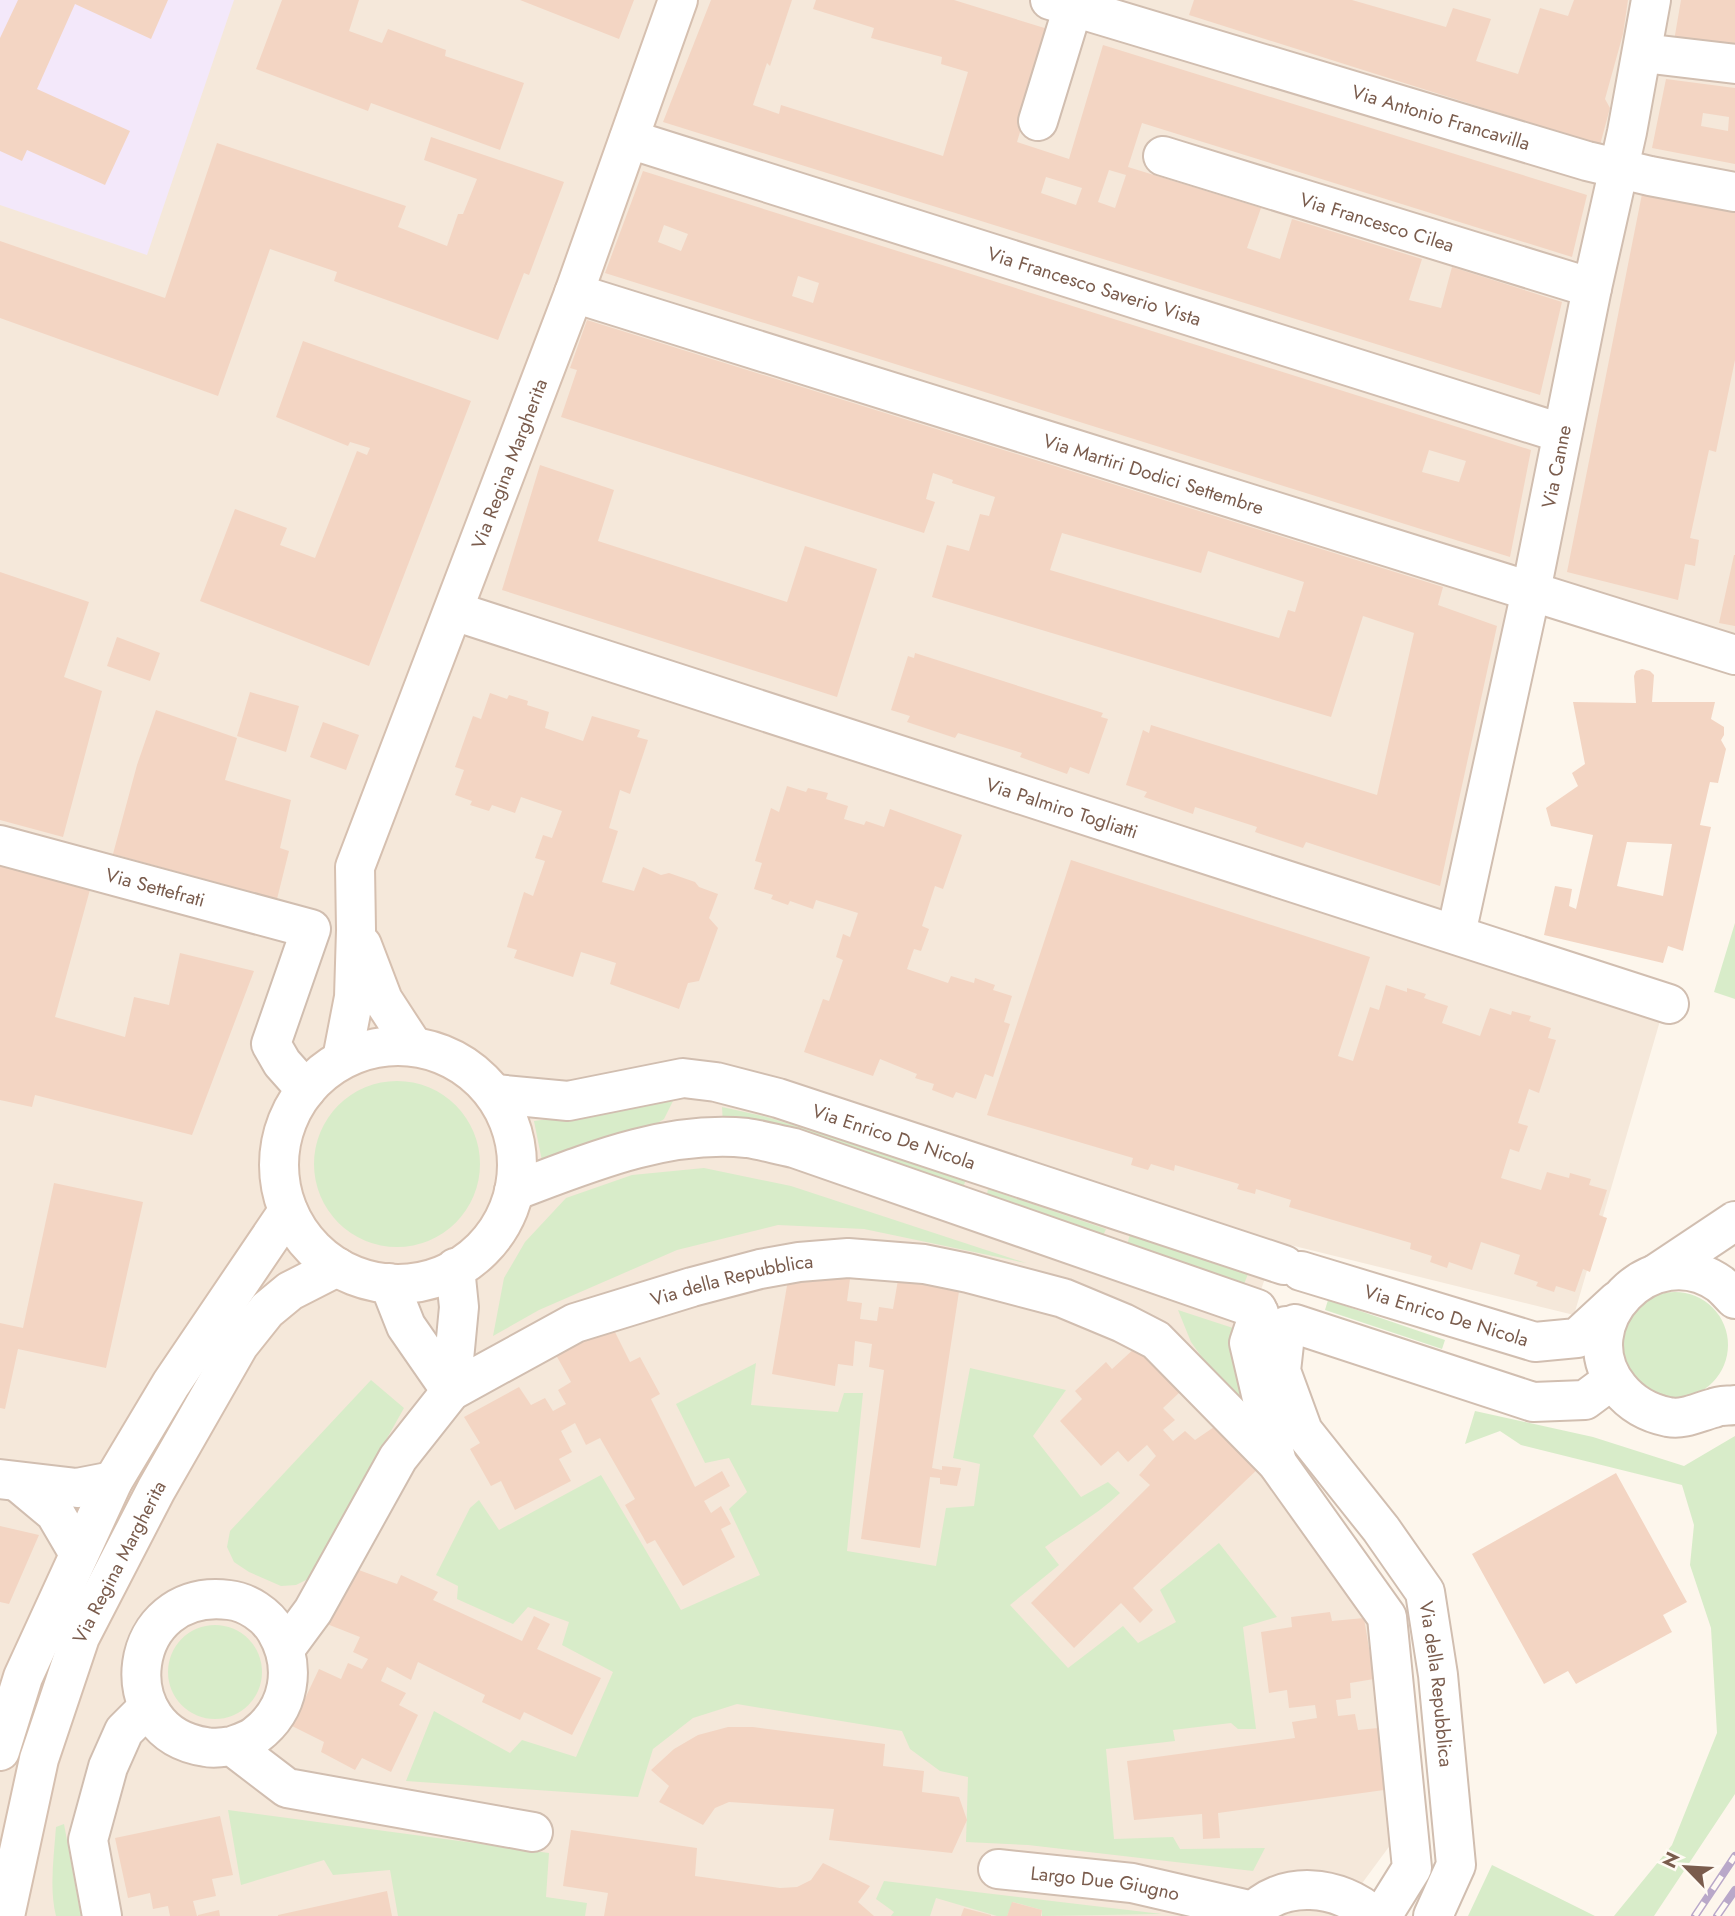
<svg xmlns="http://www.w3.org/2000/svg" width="1735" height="1916" viewBox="0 0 1735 1916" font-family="Jost,sans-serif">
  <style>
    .residential { fill: #f5e8da }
    .education { fill: #f3e8fa }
    .green { fill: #d8ecc9 }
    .building { fill: #f3d5c3; fill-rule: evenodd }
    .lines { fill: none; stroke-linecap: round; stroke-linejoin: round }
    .street-casing { stroke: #d1beb0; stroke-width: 42 }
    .secondary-casing { stroke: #d6c0b0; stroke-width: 42 }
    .street { stroke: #fff; stroke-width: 38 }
    .secondary { stroke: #fff; stroke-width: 38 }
    .rail-casing { stroke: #b9a8c9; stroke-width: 8 }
    .rail { stroke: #fffaf3; stroke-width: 5; stroke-dasharray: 16; stroke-linecap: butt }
    .labels { text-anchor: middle; stroke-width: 7; stroke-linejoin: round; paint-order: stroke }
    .street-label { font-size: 19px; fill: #7a5c4d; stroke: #fffaf3 }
  </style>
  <rect width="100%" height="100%" fill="#fdf6ec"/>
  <path class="residential" d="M0 0H1735V652L1520 586 1439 937 1662 1014 1574 1315 1278 1242 1242 1343 1266 1476 1375 1617 1391 1844 1338 1916H0Z"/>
  <path class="education" d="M0 0H234L147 255 0 205Z"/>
  <path class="green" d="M1735 923V999L1714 992Z
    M314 1164a83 83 0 1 1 166 0a83 83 0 1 1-166 0Z
    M673 1101 664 1119 642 1133 542 1161 534 1121Z
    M722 1107 767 1117 966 1179 962 1191 723 1124Z
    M704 1168 791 1186 1026 1263 864 1229 778 1225 677 1250 539 1310 493 1336 504 1278 525 1242 566 1198 632 1175Z
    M988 1189 1106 1229 1102 1238 986 1199Z
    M1130 1234 1248 1274 1244 1284 1127 1245Z
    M1622 1345a53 53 0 1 1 106 0a53 53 0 1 1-106 0Z
    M1328 1300 1445 1340 1442 1349 1325 1310Z
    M1178 1310 1236 1329 1252 1408 1211 1370 1191 1342Z
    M756 1363 751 1405 838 1412 844 1393H863L847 1551 936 1566 946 1508 974 1506 980 1464 953 1458 970 1368 1066 1390 1033 1436 1081 1497 1108 1482 1120 1493C1098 1514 1071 1529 1045 1547L1059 1565 1010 1605 1068 1668 1123 1626 1138 1643 1176 1622 1160 1590 1219 1543 1277 1617 1243 1627 1256 1729H1238L1231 1723 1173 1730 1175 1741 1106 1749 1114 1839 1173 1837 1180 1849 1265 1848 1253 1871 1028 1845 966 1842 968 1777 940 1771 910 1749 902 1731 737 1704 693 1718 653 1749 638 1797 406 1781 434 1711 510 1753 522 1740 576 1757 613 1672 562 1645 569 1622 528 1607 513 1624 457 1599 458 1586 436 1575 470 1508 479 1500 499 1530 601 1475 681 1610 760 1575 729 1509 747 1492 729 1458 705 1463 676 1404Z
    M371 1380 404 1408 308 1579 296 1585 281 1586 249 1572 234 1562 227 1547 230 1531Z
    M1475 1411 1593 1437 1684 1466 1735 1436V1794L1654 1916H1614L1672 1845 1717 1733 1711 1628 1690 1565 1694 1525 1682 1485 1521 1445 1500 1431 1465 1444Z
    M168 1672a47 47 0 1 1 94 0a47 47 0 1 1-94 0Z
    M228 1810 549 1853 546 1897 587 1903 585 1916H398L390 1870 333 1875 324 1860 241 1885Z
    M64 1824 81 1916H56C49 1888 54 1856 56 1827Z
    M1492 1865 1595 1916H1468Z
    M884 1881 1162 1914 1042 1916V1910L1013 1902 1007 1916H997L936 1898 930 1916H891L894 1912 876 1899Z"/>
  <path class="building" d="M18 0H168L151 39 75 4 37 89 130 131 105 185 27 150 22 161 0 151V38Z
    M282 0H359L349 31 382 43 388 29 446 50 445 56 524 83 500 150 371 103 368 111 256 69Z
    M520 0H634L619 39Z
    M711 0H792L770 66 767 63 753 105 779 114 781 105 943 156 968 72 941 64 942 57 871 38 874 28 813 9 816 0H954L1051 30 1017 142 1069 159 1103 45 1587 195 1572 257 1142 123 1128 167 1261 208 1247 248 1280 259 1292 219 1422 259 1409 300 1441 308 1452 267 1562 302 1540 395 663 122ZM1109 170 1126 175 1115 208 1098 202ZM1046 177 1082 188 1076 205 1041 193Z
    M1194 0H1352L1446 27 1453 8 1491 19 1476 61 1518 74 1540 8 1568 16 1574 0H1628L1623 34 1605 99 1610 108 1600 145 1189 15Z
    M1681 0H1735V49L1674 41Z
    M1666 79 1735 88V164L1652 148ZM1703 113 1729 117 1728 131 1701 126Z
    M431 137 564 182 529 275 524 273 498 340 334 281 337 272 270 249 218 396 0 318V241L165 298 217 143 406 206 398 227 447 246 458 214H463L477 179 424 160Z
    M643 171 1531 450 1510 557 605 273ZM664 225 688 234 681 251 658 242ZM798 276 819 283 813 303 792 296ZM1429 450 1466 461 1459 482 1422 472Z
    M1642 194 1735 211V360L1716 452 1709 450 1690 538 1699 540 1695 566 1685 564 1678 600 1567 572Z
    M587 320 1443 587 1438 605 1497 626 1440 886 1306 842 1303 848 1255 832 1257 827 1195 807 1193 814 1144 797 1147 792 1126 785 1143 730 1149 733 1151 725 1377 795 1414 633 1363 616 1331 717 932 597 947 545 969 551 980 514 989 516 995 497 952 483 953 480 933 473 926 499 935 502 924 533 561 417 577 370 570 368ZM1062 533 1201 573 1208 551 1304 582 1295 612 1288 610 1279 638 1050 570Z
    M303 341 471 401 369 666 200 601 235 509 287 528 280 545 315 558 357 451 367 455 370 448 350 442 348 446 276 417Z
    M540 465 614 490 598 541 787 602 805 546 877 569 837 697 502 590Z
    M1734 555H1735V626L1719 623Z
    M0 572 89 602 64 677 102 691 63 837 0 820Z
    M117 637 160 653 150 681 107 666Z
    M915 653 1103 713 1101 717 1108 719 1089 774 1070 767 1067 774 1020 757 1022 753 958 733 955 738 907 722 910 716 891 710 908 656 914 658Z
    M1642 669 1650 671 1654 675 1652 702H1715L1711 719 1724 727V735L1721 740 1726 749 1718 783 1710 782 1700 825 1711 827 1683 951 1668 946 1663 963 1544 935 1555 886 1572 889 1569 906 1576 909 1593 835 1551 826 1546 808 1578 786 1572 773 1585 764 1573 702 1636 703 1634 676 1636 671ZM1627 842 1672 844 1663 896 1617 886Z
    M250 692 299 706 286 752 237 736Z
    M490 693 507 699 509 695 528 701 527 705 549 712 545 728 583 741 592 716 640 730 637 737 648 740 630 794 620 790 609 828 618 831 602 882 634 891 643 867 661 875 669 873 695 882 699 887 718 894 709 918 718 928 699 981 688 983 679 1009 610 984 616 963 581 952 573 977 514 958 517 950 507 947 524 892 533 896 545 861 535 858 543 835 552 838 562 811 521 797 515 813 492 805 489 811 470 805 472 801 455 795 464 770 455 767 463 744 473 716 481 719Z
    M156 710 237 738 225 780 291 800 280 848 289 851 277 899 113 854 137 765Z
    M323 722 359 735 346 770 310 757Z
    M787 786 806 792 808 788 828 793 826 799 848 806 844 819 864 825 866 821 884 827 890 809 962 835 943 889 935 886 922 926 929 929 921 951 914 949 907 969 948 983 951 976 974 983 975 978 995 985 993 990 1012 996 1004 1022 1010 1024 993 1077 985 1074 976 1099 956 1092 953 1098 932 1090 934 1084 915 1078 917 1074 880 1059 873 1076 804 1052 823 999 829 1001 843 960 836 957 843 934 850 937 858 913 816 900 813 909 790 901 788 905 771 899 773 895 754 889 762 863 755 861 771 808 779 812Z
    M1071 860 1370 957 1338 1056 1353 1061 1370 1007 1379 1010 1386 985 1407 992V988L1426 994 1424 998 1448 1006 1442 1023 1480 1036 1490 1008 1511 1015 1512 1011 1531 1016 1529 1021 1551 1028 1548 1038 1556 1040 1539 1093 1529 1089 1518 1123 1528 1126 1519 1152 1510 1149 1501 1178 1541 1190 1547 1172 1569 1178 1570 1173 1591 1179 1589 1185 1607 1190 1599 1215 1607 1218 1590 1272 1583 1269 1575 1292 1556 1286 1554 1292 1536 1286 1538 1282 1514 1274 1520 1255 1481 1242 1472 1270 1449 1262 1447 1268 1430 1262 1432 1256 1410 1249 1411 1243 1289 1207 1291 1200 1256 1189 1255 1194 1237 1189 1239 1184 1175 1165 1174 1171 1151 1164 1148 1170 1131 1165 1133 1158 987 1115Z
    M0 862 91 886 55 1017 125 1037 134 997 169 1005 180 953 254 971 192 1135 35 1095 32 1107 0 1100Z
    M54 1183 143 1202 106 1368 18 1349 5 1409 0 1408V1323L23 1328Z
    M790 1268 850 1279 847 1301 862 1303 860 1319 877 1321 879 1307 893 1309 899 1274 960 1285 932 1468 942 1470V1466L961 1468 957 1486 940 1484V1478L930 1477 920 1548 861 1539 884 1370 869 1367 872 1344 855 1341 853 1366 838 1364 835 1386 772 1374Z
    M612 1326 630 1362 640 1357 660 1394 651 1399 695 1487 722 1471 730 1486 704 1501 711 1513 721 1506 731 1524 721 1529 735 1557 683 1586 655 1540 647 1544 625 1505 635 1499 600 1438 586 1445 575 1423 561 1431 572 1452 559 1459 571 1481 515 1510 501 1481 491 1486 470 1449 480 1443 464 1417 519 1387 531 1405 545 1398 553 1411 566 1404 558 1390 571 1382 556 1355Z
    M1136 1347 1180 1392 1163 1408 1175 1420 1163 1430 1173 1441 1185 1431 1195 1440 1220 1423 1262 1465 1133 1588 1153 1610 1140 1623 1121 1603 1074 1648 1031 1603 1150 1485 1139 1475 1156 1456 1147 1445 1128 1462 1118 1451 1101 1466 1060 1421 1082 1399 1075 1391 1106 1362 1112 1369Z
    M1616 1473 1687 1602 1663 1615 1672 1632 1576 1684 1568 1671 1544 1684 1472 1554Z
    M0 1526 39 1535 9 1604 0 1602Z
    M356 1569 397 1584 401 1575 438 1592 433 1600 522 1641 534 1616 550 1624 537 1649 601 1678 572 1735 524 1712 520 1720 482 1702 485 1695 418 1662 411 1680 387 1667 381 1681 406 1693 399 1705 418 1715 391 1772 362 1758 355 1770 321 1752 324 1742 292 1726 319 1669 341 1679 348 1663 362 1669 368 1659 353 1652 360 1637 327 1624Z
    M1330 1612 1332 1621 1364 1618 1374 1679 1350 1683 1351 1698 1336 1700 1338 1716 1355 1714 1358 1730 1378 1728 1384 1790 1218 1813 1220 1838 1203 1839 1202 1814 1134 1820 1127 1761 1295 1738 1292 1722 1317 1718 1315 1705 1289 1708 1287 1690 1269 1693 1261 1632 1292 1627 1291 1617Z
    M728 1727H753L885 1744 883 1766 924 1771 922 1792 959 1797 967 1820 952 1853 829 1840 834 1809 729 1802 715 1808 703 1825 659 1802 669 1786 651 1770 674 1749 698 1735Z
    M220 1816 233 1875 212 1879 216 1896 193 1901 197 1916H170L168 1906 153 1909 150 1893 128 1898 115 1838Z
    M571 1830 697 1848 695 1876 780 1888 797 1887 811 1880 823 1863 870 1886 858 1902 874 1916H604L608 1893 563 1886Z
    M387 1891 392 1916H278V1915Z
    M1012 1902 1042 1910 1041 1916H1007Z
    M964 1908 991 1915V1916H961Z
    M219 1910 220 1916H198V1915Z"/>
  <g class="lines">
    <g class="street-casing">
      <g id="street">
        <path id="s1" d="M1050 0 1587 161 1650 176 1735 192"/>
        <path d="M1643 53 1735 64"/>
        <path d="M1038 121 1073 7"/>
        <path id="s2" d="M629 139 1561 433"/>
        <path id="s3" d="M1163 156 1592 288"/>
        <path id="s4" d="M574 293 1735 655"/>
        <path id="s5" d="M454 611 1669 1004"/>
        <path id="s6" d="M0 845 311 929 271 1044 282 1063 306 1090"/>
        <path id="s7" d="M1456 934 1531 591 1592 288 1627 132 1651 0"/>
        <path id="s8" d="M495 1094 568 1101 683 1078 716 1082 778 1098 1284 1265"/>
        <path d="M514 1191C588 1163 666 1130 747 1138 762 1140 778 1145 794 1148L1257 1309"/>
        <path id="s9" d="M1301 1271 1535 1342 1577 1338 1617 1301"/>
        <path d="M1657 1273 1735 1221"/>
        <path d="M389 1283 406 1326 451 1391"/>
        <path d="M1735 1299C1730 1294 1725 1288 1720 1284 1653 1236 1567 1324 1619 1388 1631 1403 1648 1413 1668 1417 1685 1420 1698 1412 1714 1408 1720 1405 1728 1406 1735 1405"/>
        <path d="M1259 1313 1249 1343 1277 1463"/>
        <path d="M1295 1324 1533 1402 1585 1400 1612 1380"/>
        <path id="s10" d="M1286 1326 1281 1371 1303 1431 1381 1529 1425 1592 1438 1675 1456 1865 1433 1916"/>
        <path d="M451 1391 459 1307 455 1268"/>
        <path d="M0 1479 77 1488 113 1481"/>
        <path d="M19 1483 55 1513 79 1554"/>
        <path id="s11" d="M285 1649 313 1611 398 1458 451 1391 575 1323 692 1287 760 1269 799 1262 848 1258 924 1264 968 1273 1063 1298 1123 1323 1156 1340 1277 1463 1387 1617 1412 1868 1382 1916"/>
        <path d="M232 1746C240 1743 250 1740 256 1735 290 1709 297 1667 276 1631 267 1615 247 1602 229 1600 126 1587 108 1733 206 1747 214 1749 224 1747 232 1746L287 1788 533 1832"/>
        <path id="s12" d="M998 1869 1132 1883 1253 1911"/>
        <path d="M102 1916 88 1840 108 1767 124 1731 148 1707"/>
        <path d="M1249 1916C1281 1878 1340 1885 1374 1916"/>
      </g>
    </g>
    <g class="secondary-casing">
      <g id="secondary">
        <path d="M362 945 383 1000 413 1046"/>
        <circle cx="398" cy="1165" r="119"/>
        <path id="s13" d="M342 1059 354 997 356 930 355 867 574 293 678 0"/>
        <path d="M0 1751 23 1677 113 1481 171 1384 288 1211"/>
        <path id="s14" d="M5 1916 39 1759 80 1637 156 1490 239 1345 267 1310 290 1291 337 1267"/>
      </g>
    </g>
    <use href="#street" class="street"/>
    <use href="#secondary" class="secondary"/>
    <g class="rail-casing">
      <path id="rail" d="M1695 1916 1735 1856
        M1717 1916 1735 1890"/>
    </g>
    <use href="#rail" class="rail"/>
  </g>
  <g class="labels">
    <g class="street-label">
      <text dy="7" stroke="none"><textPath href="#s1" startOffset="408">Via Antonio Francavilla</textPath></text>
      <text dy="7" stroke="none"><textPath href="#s3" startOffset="224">Via Francesco Cilea</textPath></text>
      <text dy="7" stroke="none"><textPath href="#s2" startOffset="488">Via Francesco Saverio Vista</textPath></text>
      <text dy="7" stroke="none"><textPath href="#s13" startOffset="625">Via Regina Margherita</textPath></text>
      <text dy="7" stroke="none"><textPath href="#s7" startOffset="478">Via Canne</textPath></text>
      <text dy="7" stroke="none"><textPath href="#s4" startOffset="607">Via Martiri Dodici Settembre</textPath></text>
      <text dy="7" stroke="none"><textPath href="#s5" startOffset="639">Via Palmiro Togliatti</textPath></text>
      <text dy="7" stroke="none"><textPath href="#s6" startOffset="161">Via Settefrati</textPath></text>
      <text dy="7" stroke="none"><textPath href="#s8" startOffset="410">Via Enrico De Nicola</textPath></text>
      <text dy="7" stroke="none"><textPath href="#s11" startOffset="612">Via della Repubblica</textPath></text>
      <text dy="7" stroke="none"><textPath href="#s9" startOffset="152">Via Enrico De Nicola</textPath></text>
      <text dy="7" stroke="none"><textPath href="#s14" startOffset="374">Via Regina Margherita</textPath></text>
      <text dy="7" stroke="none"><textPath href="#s10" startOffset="404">Via della Repubblica</textPath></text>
      <text dy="7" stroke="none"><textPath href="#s12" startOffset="108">Largo Due Giugno</textPath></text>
    </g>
  </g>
  <g transform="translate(1686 1867) rotate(295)" stroke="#fffaf3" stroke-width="5" paint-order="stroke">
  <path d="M0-5L12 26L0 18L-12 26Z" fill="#7a5c4d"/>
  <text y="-10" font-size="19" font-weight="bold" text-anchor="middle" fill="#7a5c4d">N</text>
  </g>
</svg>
